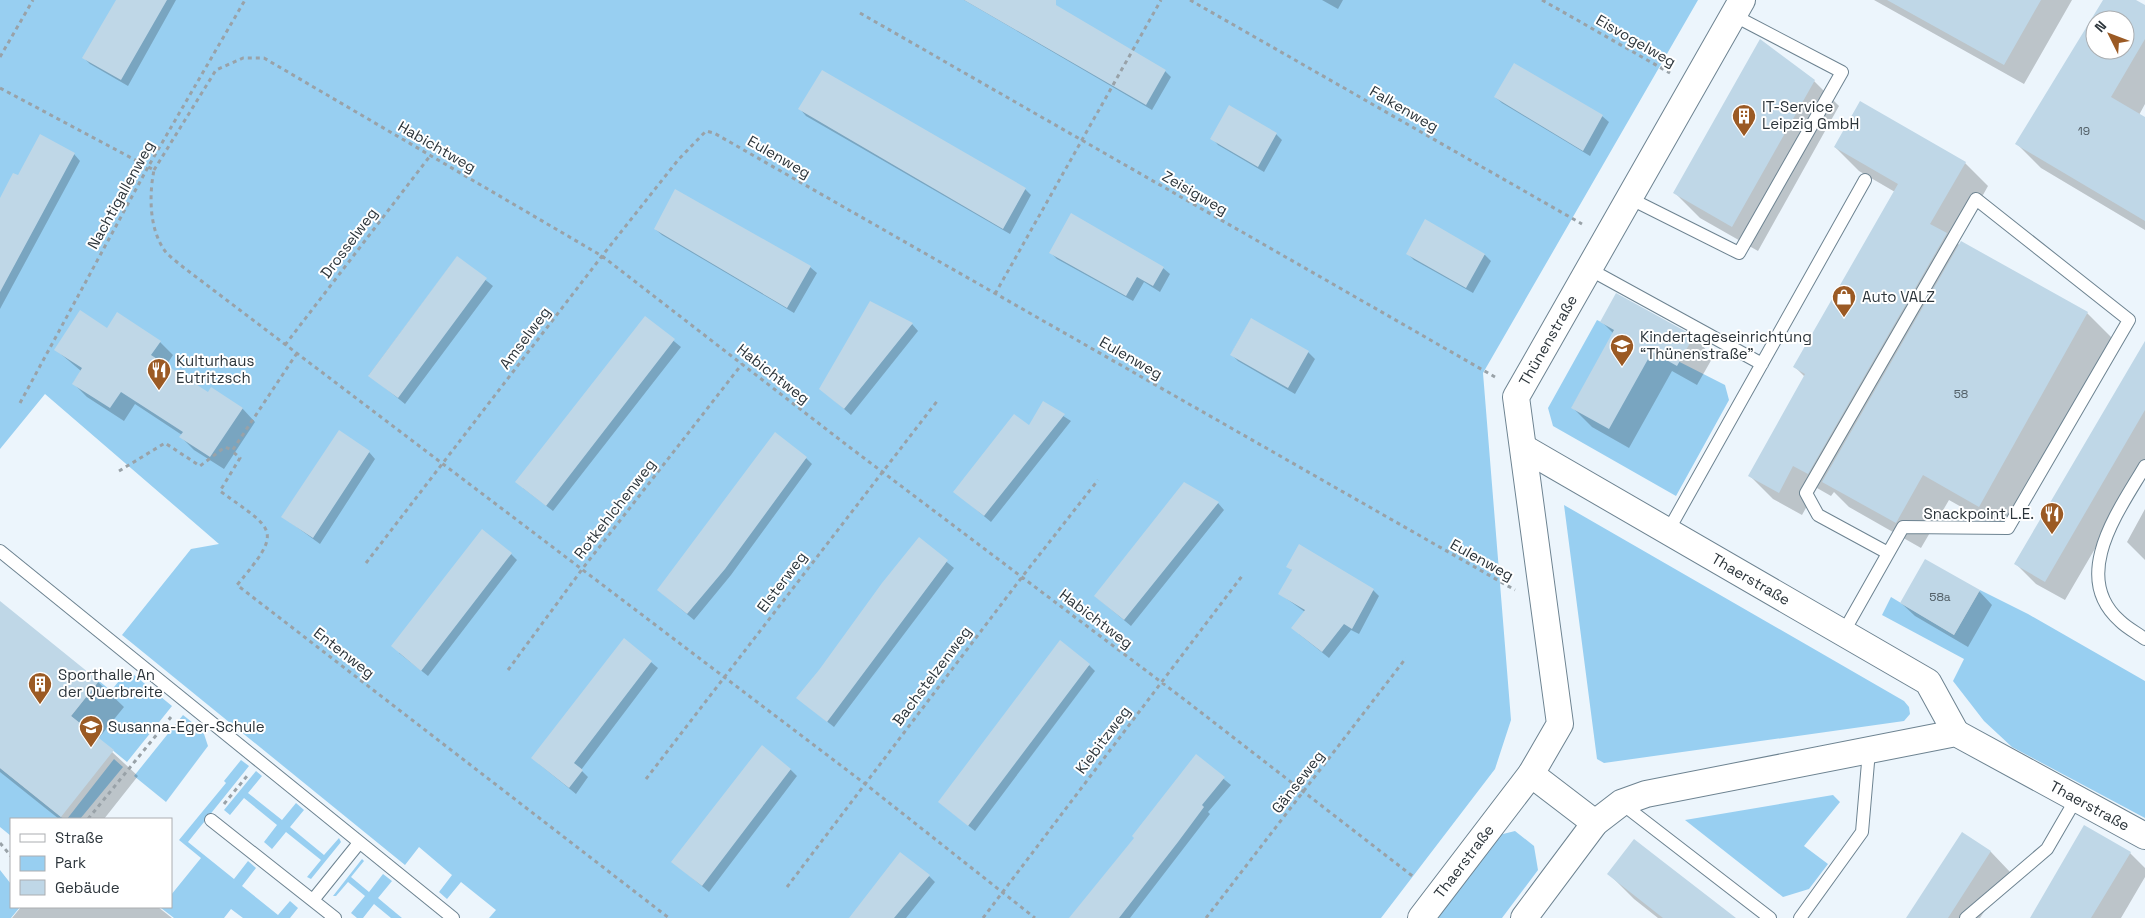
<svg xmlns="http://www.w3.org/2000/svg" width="2145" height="918" viewBox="0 0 2145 918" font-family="'Space Grotesk',sans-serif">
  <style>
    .green { fill: #98cff1 }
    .shadow { fill: #0003; fill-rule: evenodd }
    .building { fill: #bfd7e7; fill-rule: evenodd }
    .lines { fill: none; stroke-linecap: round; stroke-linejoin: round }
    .service-casing { stroke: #6d8391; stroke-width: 14 }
    .minor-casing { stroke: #6d8391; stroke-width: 28 }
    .path { stroke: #99a2a8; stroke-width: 3; stroke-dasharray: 4 4; stroke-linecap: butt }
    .service { stroke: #fff; stroke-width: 12 }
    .minor { stroke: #fff; stroke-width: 26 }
    .labels { text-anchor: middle; stroke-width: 4; stroke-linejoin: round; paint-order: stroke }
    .number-label { font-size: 12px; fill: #515e66 }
    .street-label { font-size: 15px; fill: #2c353b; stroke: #fff }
    .poi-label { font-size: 15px; fill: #2c353b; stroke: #fff; text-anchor: start }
  </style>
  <rect width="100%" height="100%" fill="#ecf5fc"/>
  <path class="green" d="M0 0H1698L1483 373 1511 720 1495 769 1381 918H489L496 910 461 882 447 899 439 892 452 875 419 847 405 865 122 635 191 549 219 544 45 394 0 449Z
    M1597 320 1725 385 1729 400 1676 496 1553 426 1548 408Z
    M1564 505 1904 701 1909 707 1910 714 1904 721 1604 763 1597 759Z
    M1980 590 2028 614 2145 681V818L2012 747 1984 721 1953 681 1964 659 1882 615 1891 597 1954 635Z
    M128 670 172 706 127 762 71 716 99 681 114 693V687Z
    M183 715 203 731 208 746 166 802 134 776Z
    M114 759 123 767 80 819H67Z
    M241 760 249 766 188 842 234 879 248 861 256 868 242 886 278 915 290 901 298 908 290 918H243L231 909 224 918H174L161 908 171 907V895L201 858 179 840 226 783 224 781Z
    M0 768 61 817 64 819H11V836L0 827Z
    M256 771 262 776 248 793 282 820 296 803 304 810 290 827 324 855 339 838 341 842 311 879 307 877 321 860 286 832 272 849 264 842 277 825 244 798 230 815 224 810Z
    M1833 795 1840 802 1804 846 1828 864 1809 889 1783 897 1685 820Z
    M1515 831 1534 846 1538 870 1502 918H1432L1495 836Z
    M362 859 364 861 351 877 369 892 383 874 392 881 378 898 402 918H391L374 904 363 918H357L351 913 365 896 348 882 336 896H333Z
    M0 870 11 884V907H20L11 918H0Z"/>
  <path class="shadow" d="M118 0H176L128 86 90 64 84 58Z
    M964 0H1045L1165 71 1171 77 1152 110Z
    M1322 0H1343L1338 9Z
    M1874 0H2072L2024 84Z
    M2104 0H2133L2145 7V104L2139 115 2145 119V230L2041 168 2017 144ZM2095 20H2125V50H2095Z
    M1814 81 1839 106 1758 251 1700 218 1675 193Z
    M1495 97 1602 116 1609 122 1590 156 1502 103Z
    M800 109 1025 189 1031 195 1010 234 806 116Z
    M1276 134 1282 140 1264 172 1218 145 1212 138Z
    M1835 147 1965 163 1988 186 1956 243 2087 313 2112 338 2004 531 1949 500 1921 548 1849 507 1834 492 1831 496 1817 488 1802 515 1773 499 1750 476 1805 377 1795 367 1895 192 1859 171Z
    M74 154 80 161 0 309V202L19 177Z
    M1426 221 1485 255 1491 261 1473 293 1414 260 1407 253Z
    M655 229 810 267 817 273 794 313 662 235Z
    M1051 253 1163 268 1170 274 1160 292 1144 282 1133 301 1057 259Z
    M457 257 493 286 405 404 369 375Z
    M1617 295 1694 337 1713 357 1697 385 1672 371 1629 448 1592 427 1572 407 1614 334 1602 322Z
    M646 318 681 347 553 511 523 488Z
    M1251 319 1308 352 1315 359 1295 394 1238 361 1231 354Z
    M912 324 918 331 851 415 821 389Z
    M108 330 160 342 173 355 166 366 208 394 242 408 255 422 224 469 194 450 181 437 182 435 135 404 124 421 87 397 73 383 81 371 56 350Z
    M2145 343V463L2065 600 2036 584 2016 564Z
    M1043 403 1071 421 991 522 955 492 1029 427Z
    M369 452 375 459 320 544 283 517Z
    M806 458 812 464 731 575 694 620 658 590Z
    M1218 503 1224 510 1131 626 1095 596Z
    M2145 509V560L2127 542Z
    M919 539 954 568 834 727 805 704 820 671Z
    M511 554 517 560 428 676 399 653Z
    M1288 566 1373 590 1379 596 1359 634 1351 630 1329 658 1299 634 1305 612 1280 594 1293 571Z
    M1979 591 1992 605 1968 647 1915 616 1901 603Z
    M0 603 98 682 124 707 98 739 138 776 104 819H59L0 772Z
    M624 639 658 668 581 770 588 777 576 794 539 764Z
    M1089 665 1095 671 975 831 939 802Z
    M1196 756 1231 785 1208 812 1210 814 1130 918H1078Z
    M790 769 797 776 709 892 673 862Z
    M1963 834 1991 852 2010 872 1980 918H1908Z
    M2130 853 2145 868V877L2121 918H2031Z
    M1609 874 1734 918H1658L1634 899Z
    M929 876 935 882 906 918H851Z
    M21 907H158L172 918H12Z"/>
  <path class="building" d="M116 0H167L121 80 82 58Z
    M964 0H1056V5L1166 70 1146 105Z
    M1887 0H2041L2004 65Z
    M2103 0H2136L2145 5V39L2111 97 2145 117V221L2015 144ZM2095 20H2125V50H2095Z
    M1760 39 1815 80 1732 227 1673 193Z
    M1514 63 1603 115 1583 151 1494 97Z
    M822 70 1026 188 1003 229 798 109Z
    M1860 101 1966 162 1930 224 1947 233 1808 474 1793 466 1779 493 1748 476 1805 374 1793 367 1898 184 1834 147Z
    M1229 105 1277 133 1258 167 1210 139Z
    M40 134 75 153 0 292V198L13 173 18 175Z
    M675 189 811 266 787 308 654 229Z
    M1071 213 1164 267 1153 286 1137 277 1126 296 1049 253Z
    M1425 219 1485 254 1466 288 1406 254Z
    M1961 241 2088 312 1979 507 1923 475 1896 523 1822 482Z
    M457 256 487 278 398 398 368 376Z
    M1616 293 1694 336 1677 366 1652 352 1609 429 1571 408 1614 330 1600 322Z
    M870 301 913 323 844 409 819 389Z
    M80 310 107 328 117 312 161 341 151 355 208 392 211 387 243 408 210 457 179 437 183 432 121 392 110 408 72 384 82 368 54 350Z
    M645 316 675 339 546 506 515 482Z
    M1251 318 1309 351 1288 388 1230 355Z
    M2145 341V410L2045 582 2014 564Z
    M1043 401 1065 414 984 516 953 492 1014 414 1029 425Z
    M339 430 370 451 313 538 281 517Z
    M775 432 807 457 725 569 687 614 657 590Z
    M1184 482 1219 502 1124 620 1094 596Z
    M482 529 512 553 421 671 391 646Z
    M919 537 948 560 827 722 796 698 819 670 882 583Z
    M1299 544 1374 589 1352 629 1344 624 1322 652 1291 628 1305 610 1278 594 1292 570 1286 567Z
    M1925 559 1980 590 1954 635 1900 603Z
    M0 601 99 681 71 716 114 750 61 817 0 768Z
    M624 638 652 661 574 763 583 770 569 788 531 758Z
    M1060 640 1090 664 968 826 938 802Z
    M762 745 791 769 702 886 671 862Z
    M1196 754 1225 777 1202 805 1204 807 1178 842 1119 918H1069L1134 838 1132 836Z
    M2084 825 2131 852 2091 918H2030Z
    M1962 832 1991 851 1948 918H1906Z
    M1634 839 1661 860 1736 918H1663L1607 874Z
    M900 852 930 875 894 918H849Z"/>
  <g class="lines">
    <g class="service-casing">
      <path id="service" d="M1629 198 1739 253 1842 72 1733 15
        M1589 269 1762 364
        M2145 466C2120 509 2069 576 2120 621 2127 628 2137 633 2145 639
        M1668 531 1865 180
        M0 551 453 918
        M1843 633 1903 527 2008 528 2129 320 1976 199 1806 493 1818 515 1888 553
        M1621 803 1770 918
        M211 820 335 918
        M313 900 359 843
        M1800 918 1862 832 1869 751
        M1966 918 2047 849 2076 799"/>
    </g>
    <g class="minor-casing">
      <g id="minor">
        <path id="s1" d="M1524 448 1928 682 1956 733"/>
        <path d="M1531 774 1595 823"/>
        <path id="s2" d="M1421 918 1531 774 1560 724 1516 397 1742 0"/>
        <path id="s3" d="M1524 918 1595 823 1621 803 1646 794 1956 733 2145 836"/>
      </g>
    </g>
    <path class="path" d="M1190 0 1582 224
      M1542 0 1670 73
      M860 13 1495 377
      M0 57 33 0
      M0 88 154 170C149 195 149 229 165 251 170 257 177 262 183 267L864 783 1035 918
      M154 170 216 70 243 58H264L602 256 848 446 1185 700 1415 878
      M995 294 1161 0
      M285 345 430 156
      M297 353 232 451 240 458 220 491C275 531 284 529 237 585L669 918
      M20 403 148 167 245 0
      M119 471 165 443 200 466 225 447 232 450
      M366 563 602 256 678 160 706 131 714 133 1515 590
      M508 670 583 568 742 364
      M646 779 938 400
      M224 804 247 776
      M88 819 171 717
      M0 843 11 856
      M787 887 1022 577 1098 480
      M983 918 1242 576
      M1206 918 1406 658"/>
    <use href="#service" class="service"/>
    <use href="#minor" class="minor"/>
  </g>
  <defs>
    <g id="building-pin" transform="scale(1.25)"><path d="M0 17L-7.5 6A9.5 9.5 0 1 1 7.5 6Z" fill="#9b5a24" stroke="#fff"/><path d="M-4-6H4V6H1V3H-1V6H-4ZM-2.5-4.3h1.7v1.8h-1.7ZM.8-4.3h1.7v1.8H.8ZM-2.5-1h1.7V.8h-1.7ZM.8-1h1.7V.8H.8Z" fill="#fff"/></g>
    <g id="shop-pin" transform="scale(1.25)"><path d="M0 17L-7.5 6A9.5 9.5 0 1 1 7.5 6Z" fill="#9b5a24" stroke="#fff"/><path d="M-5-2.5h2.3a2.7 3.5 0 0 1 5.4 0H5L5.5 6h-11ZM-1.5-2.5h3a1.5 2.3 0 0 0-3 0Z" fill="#fff"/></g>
    <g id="school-pin" transform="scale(1.25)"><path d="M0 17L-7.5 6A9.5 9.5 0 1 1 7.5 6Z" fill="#9b5a24" stroke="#fff"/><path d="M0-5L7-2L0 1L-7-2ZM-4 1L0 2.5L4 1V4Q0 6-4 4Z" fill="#fff"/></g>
    <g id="restaurant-pin" transform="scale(1.25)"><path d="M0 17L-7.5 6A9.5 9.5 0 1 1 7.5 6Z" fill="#9b5a24" stroke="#fff"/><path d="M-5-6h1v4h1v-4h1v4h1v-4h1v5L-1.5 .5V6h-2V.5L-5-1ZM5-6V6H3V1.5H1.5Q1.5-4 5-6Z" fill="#fff"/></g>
  </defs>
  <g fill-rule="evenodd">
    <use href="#building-pin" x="1744" y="116"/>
    <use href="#shop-pin" x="1844" y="297"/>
    <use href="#school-pin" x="1622" y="346"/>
    <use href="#restaurant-pin" x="159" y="370"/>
    <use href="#restaurant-pin" x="2052" y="514"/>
    <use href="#building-pin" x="40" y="684"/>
    <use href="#school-pin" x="91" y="727"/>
  </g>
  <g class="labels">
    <g class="number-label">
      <text x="2084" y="135">19</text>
      <text x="1961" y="398">58</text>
      <text x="1940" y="601">58a</text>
    </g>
    <g class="street-label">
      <text transform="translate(1636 41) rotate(30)" y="5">Eisvogelweg</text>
      <text transform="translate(1404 109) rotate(30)" y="5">Falkenweg</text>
      <text transform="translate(437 147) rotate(30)" y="5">Habichtweg</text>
      <text transform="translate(779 157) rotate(30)" y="5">Eulenweg</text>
      <text transform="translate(1195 193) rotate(30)" y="5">Zeisigweg</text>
      <text transform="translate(121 195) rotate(-61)" y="5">Nachtigallenweg</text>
      <text transform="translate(349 243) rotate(-53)" y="5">Drosselweg</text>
      <text transform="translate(525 338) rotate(-53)" y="5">Amselweg</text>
      <text dy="5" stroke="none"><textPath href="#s2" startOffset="634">Thünenstraße</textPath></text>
      <text transform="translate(1131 358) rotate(30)" y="5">Eulenweg</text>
      <text transform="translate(773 374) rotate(38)" y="5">Habichtweg</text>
      <text transform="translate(615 509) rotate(-52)" y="5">Rotkehlchenweg</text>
      <text transform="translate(1482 560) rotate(29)" y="5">Eulenweg</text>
      <text dy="5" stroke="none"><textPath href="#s1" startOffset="262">Thaerstraße</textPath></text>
      <text transform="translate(782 582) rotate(-53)" y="5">Elsterweg</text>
      <text transform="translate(1096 619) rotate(37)" y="5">Habichtweg</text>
      <text transform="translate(344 653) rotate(38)" y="5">Entenweg</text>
      <text transform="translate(932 676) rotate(-53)" y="5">Bachstelzenweg</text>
      <text transform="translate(1103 740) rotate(-53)" y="5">Kiebitzweg</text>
      <text transform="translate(1298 782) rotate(-52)" y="5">Gänseweg</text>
      <text dy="5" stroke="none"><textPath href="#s3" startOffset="646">Thaerstraße</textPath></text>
      <text dy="5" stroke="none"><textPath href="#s2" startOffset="71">Thaerstraße</textPath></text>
    </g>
    <g class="poi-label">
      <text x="1762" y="112">IT-Service<tspan x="1762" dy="17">Leipzig GmbH</tspan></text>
      <text x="1862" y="302">Auto VALZ</text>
      <text x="1640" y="342">Kindertageseinrichtung<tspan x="1640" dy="17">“Thünenstraße”</tspan></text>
      <text x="176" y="366">Kulturhaus<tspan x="176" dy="17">Eutritzsch</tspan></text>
      <text x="2034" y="519" text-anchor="end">Snackpoint L.E.</text>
      <text x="58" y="680">Sporthalle An<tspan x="58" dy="17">der Querbreite</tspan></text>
      <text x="108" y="732">Susanna-Eger-Schule</text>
    </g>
  </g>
  <rect x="10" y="818" width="162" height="90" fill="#ffffff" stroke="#abaeb1"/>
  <rect x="20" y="834" width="25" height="8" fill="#ffffff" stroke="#abaeb1"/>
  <text x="55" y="843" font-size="15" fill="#2c353b">Straße</text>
  <rect x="20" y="856" width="25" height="15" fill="#98cff1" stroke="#abaeb1"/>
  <text x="55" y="868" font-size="15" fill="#2c353b">Park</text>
  <rect x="20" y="880" width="25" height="15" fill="#bfd7e7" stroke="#abaeb1"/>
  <text x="55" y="893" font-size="15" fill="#2c353b">Gebäude</text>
  <g transform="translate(2110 35) rotate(312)"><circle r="24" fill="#ffffff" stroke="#abaeb1"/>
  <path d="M0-4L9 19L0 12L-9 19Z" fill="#9b5a24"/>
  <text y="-8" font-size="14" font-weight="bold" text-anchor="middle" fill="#2c353b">N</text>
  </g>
</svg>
